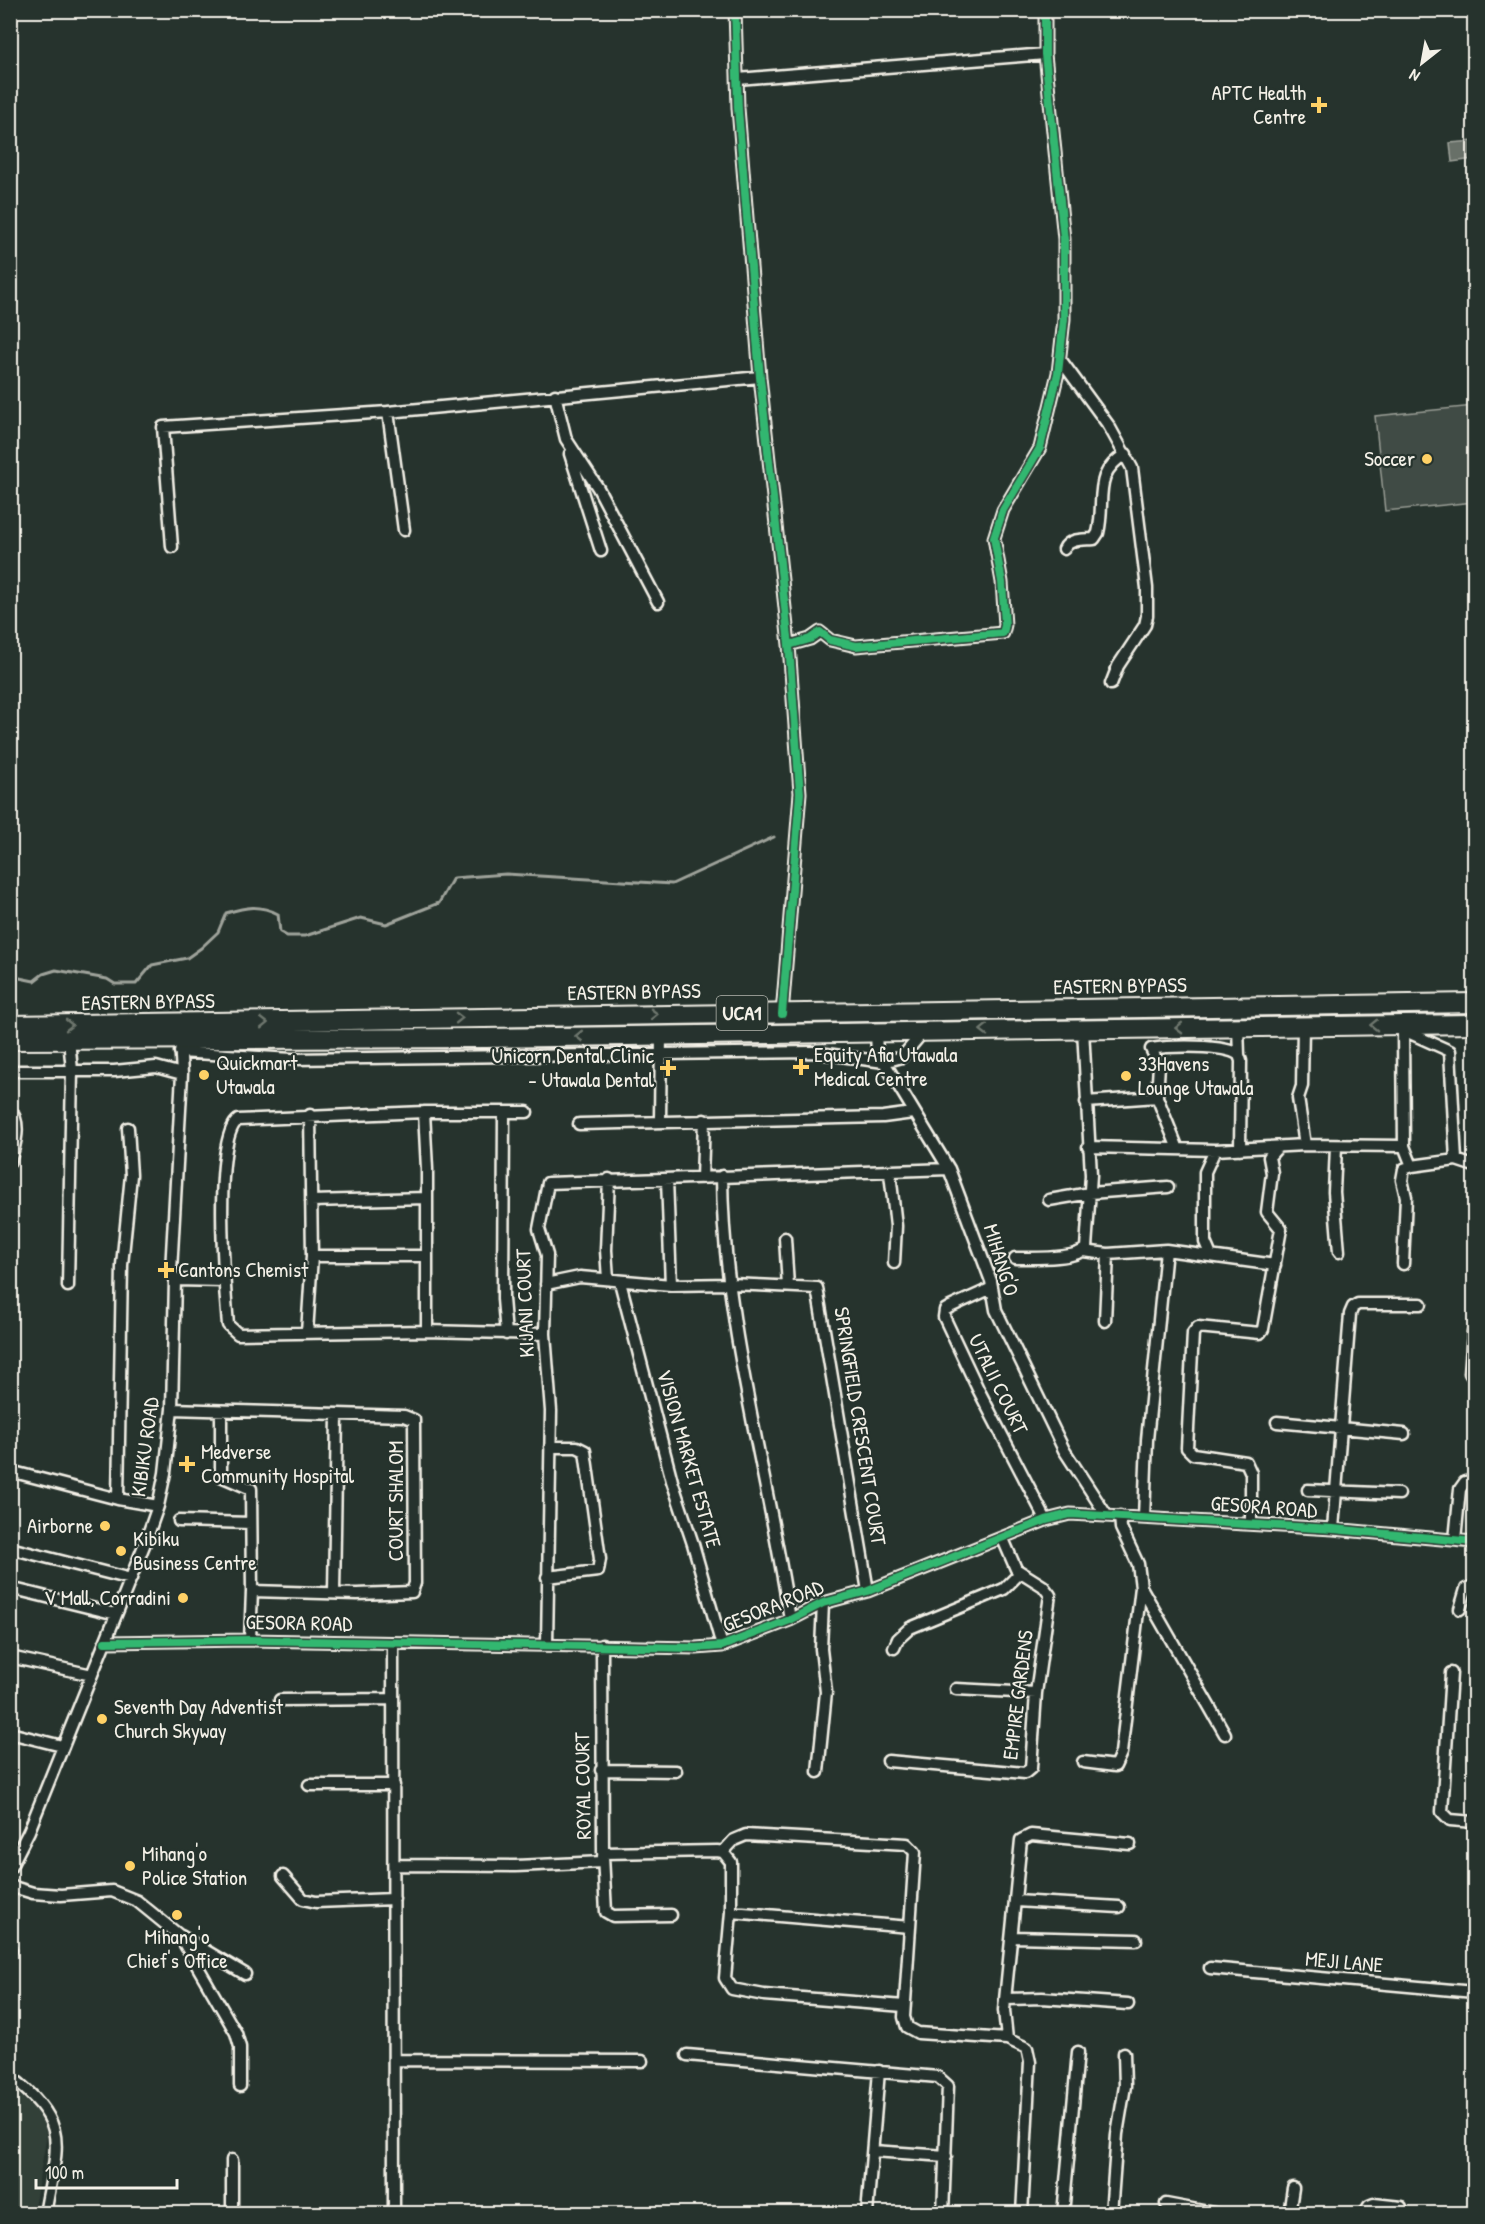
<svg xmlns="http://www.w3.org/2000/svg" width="1485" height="2224" viewBox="0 0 1485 2224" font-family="'Patrick Hand',sans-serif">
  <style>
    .built { fill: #333f39 }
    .green { fill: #414b45; stroke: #9a9e96; stroke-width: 1.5 }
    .water { fill: #676f68; stroke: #9fa39b; stroke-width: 1.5 }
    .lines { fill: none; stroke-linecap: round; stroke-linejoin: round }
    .stream { stroke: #9fa39b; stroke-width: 3 }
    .street-casing { stroke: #f4f1e8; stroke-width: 15 }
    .primary-casing { stroke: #f4f1e8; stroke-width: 22 }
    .street { stroke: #26332d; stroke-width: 10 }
    .primary { stroke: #26332d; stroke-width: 18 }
    .cycleway-casing { stroke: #26332d; stroke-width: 11 }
    .cycleway { stroke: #33b770; stroke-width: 8 }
    .oneway { stroke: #6e766e }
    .poi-dot { fill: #ffd166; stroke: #26332d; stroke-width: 2 }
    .labels { text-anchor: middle; stroke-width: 4.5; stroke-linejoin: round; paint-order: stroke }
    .shield { fill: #26332d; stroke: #b6b8b0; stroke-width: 1.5 }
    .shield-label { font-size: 20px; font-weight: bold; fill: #f4f1e8 }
    .poi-label { font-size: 21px; fill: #f4f1e8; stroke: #26332d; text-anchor: start }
    .street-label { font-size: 21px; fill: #f4f1e8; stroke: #26332d }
  </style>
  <rect width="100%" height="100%" fill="#26332d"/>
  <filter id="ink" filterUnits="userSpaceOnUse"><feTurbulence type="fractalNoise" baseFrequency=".0167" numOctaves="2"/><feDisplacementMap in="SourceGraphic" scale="12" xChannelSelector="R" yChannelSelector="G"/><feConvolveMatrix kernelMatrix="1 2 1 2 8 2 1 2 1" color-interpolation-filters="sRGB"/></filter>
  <g filter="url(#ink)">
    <path class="built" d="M11 2088 33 2107 45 2123 46 2140 33 2213H11Z"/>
    <path class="green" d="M1474 406V502L1385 511 1375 416Z"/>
    <path class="water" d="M1474 141V159L1452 162 1450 143Z"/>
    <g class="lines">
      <path class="stream" d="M10 976 34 981 43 974 56 970 107 979 115 984H136L152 965 187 958 201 948 218 932 226 913C246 907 259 904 278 914L280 932 287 936H305L361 918 386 924 439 903 453 878 506 874 672 884 774 837"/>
      <g class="street-casing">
        <path id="street" d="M735 10 738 108 760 377 789 645 800 793 782 1014
          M738 79 1045 54
          M1060 359 1109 426 1132 468 1147 588V616L1145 625 1118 666 1111 684
          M555 395 566 439 598 488 658 602
          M388 412 404 530
          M570 454 601 551
          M172 547 163 427 388 412 760 377
          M1064 549C1069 538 1083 540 1094 539L1098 533C1106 500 1091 474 1126 454
          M789 645 810 639 820 632 830 640 856 646 1003 633 1005 625 1002 582 994 538 1003 510 1040 448 1058 373 1064 319V239L1045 54V10
          M1303 1026 1302 1086 1298 1098 1305 1145
          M1238 1027 1239 1055
          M1403 1030 1450 1051 1456 1160
          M924 1031 902 1057 884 1062 949 1169 991 1281 996 1310 1064 1450 1107 1516
          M876 1032 877 1054 884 1062
          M180 1052 292 1059 812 1052 884 1062
          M10 1071H114L156 1067 182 1074
          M1086 1102 1157 1097
          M10 1110C22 1122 15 1146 10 1161
          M424 1112 427 1169V1331
          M504 1112 503 1299 506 1334
          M527 1112H424L238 1120C212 1139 225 1291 228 1325L238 1334 427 1331 545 1334
          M660 1120 661 1035
          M579 1124 883 1117 913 1113
          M1088 1147 1215 1150 1305 1145 1404 1146
          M1336 1147 1334 1192 1339 1252
          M1178 1149 1157 1097 1159 1065 1151 1049C1169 1046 1225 1044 1239 1055L1241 1061 1240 1149
          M1412 1166 1456 1160 1474 1166
          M890 1173 896 1226 894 1263
          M722 1176C723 1326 768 1473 790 1620
          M702 1178 704 1120
          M667 1179 671 1285
          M1049 1200 1090 1193 1168 1187
          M311 1201 426 1198
          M785 1238 788 1286
          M1083 1251 1108 1254 1166 1250 1275 1265
          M312 1256H425
          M1211 1256 1205 1242V1172L1215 1150
          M1015 1258C1032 1258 1075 1260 1086 1248L1091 1175 1083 1029
          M1403 1264 1406 1197 1402 1180 1404 1169 1412 1166 1404 1146 1403 1030 1411 1025
          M608 1279 606 1250 609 1179
          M175 1280 224 1281
          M620 1282 672 1481 693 1544 722 1646
          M546 1284 580 1277 671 1285 731 1284 817 1288 868 1591
          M68 1286 72 1070 69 1040
          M992 1288 950 1307 945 1310 944 1317 978 1389 1046 1520
          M1105 1321 1108 1254
          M1473 1332 1470 1373 1474 1379
          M307 1333 312 1256 310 1115
          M172 1409 404 1416 414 1420 415 1583 412 1592 357 1594 252 1591
          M221 1412V1476L251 1489 252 1591 250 1640
          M1277 1422 1404 1434
          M10 1471 118 1499 158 1506
          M1308 1490 1399 1494
          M118 1499 122 1265 131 1175 128 1128
          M1144 1518 1147 1440 1166 1250
          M179 1521 251 1523
          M1251 1524V1473L1246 1462 1193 1454 1187 1448 1193 1333 1198 1327 1260 1333 1263 1329 1281 1229 1267 1212 1272 1173 1269 1157 1277 1148
          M1333 1529 1350 1314 1353 1307 1358 1304H1421
          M1455 1540 1460 1489 1465 1482 1474 1481
          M10 1548 131 1579
          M547 1577 598 1571 600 1559 585 1451 577 1447H550
          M1141 1587 1225 1734
          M10 1588 116 1614
          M334 1592 337 1416
          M1460 1609 1466 1589 1474 1586
          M105 1642 250 1640 696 1648 722 1646 790 1620 823 1603 868 1591 1046 1520 1070 1514 1333 1529 1474 1542
          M393 1643 394 2214
          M547 1644 551 1411 545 1334 547 1255 539 1229 548 1183 949 1169
          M602 1645 603 1853 717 1851 723 1852 731 1862V1912L725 1978 732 1989 764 1995 904 2006
          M894 1648 898 1639 910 1628 1004 1589 1020 1573
          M10 1657 92 1675
          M1451 1673 1442 1812 1450 1820 1474 1822
          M956 1689 1036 1693
          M280 1700 393 1699
          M10 1733 62 1746
          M888 1761 1025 1773 1031 1768 1036 1693 1050 1595 1043 1586 1016 1569 1003 1539
          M1083 1762 1115 1766 1121 1753 1141 1587 1138 1564 1121 1528 1120 1516
          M601 1770 676 1771
          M818 1772 826 1692 821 1649 823 1603
          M309 1785H394
          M723 1852 734 1840 746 1835 907 1844 915 1852 910 1927
          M603 1856 606 1912 613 1916 671 1915
          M394 1865 516 1866 603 1862
          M10 1868 29 1831 145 1543 158 1506 165 1473 172 1409 175 1280 171 1271 182 1074 180 1040
          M283 1876 303 1899 316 1902 394 1899
          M10 1886 33 1893 61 1895 112 1891 137 1901 180 1936 236 2033 240 2047V2086
          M1016 1901 1119 1907
          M731 1912 910 1927 904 2017 907 2027 918 2033 1007 2039 1027 2048 1030 2062 1022 2214
          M181 1936 245 1974
          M1013 1937 1136 1940
          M10 1950H11
          M1210 1968 1474 1992
          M1006 1999 1042 1998 1128 2004
          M1007 2039 1004 2010 1021 1840 1031 1835 1130 1844
          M687 2055 938 2077 948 2086 943 2214
          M394 2060 642 2061
          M10 2076C72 2125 57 2144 45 2214
          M873 2151 946 2156
          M1166 2204 1219 2214
          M232 2214V2160
          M867 2214 879 2071
          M1063 2214 1078 2052
          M1111 2214 1117 2134 1125 2086 1124 2053
          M1289 2214 1293 2188
          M1364 2214 1369 2206 1374 2204 1401 2207"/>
      </g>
      <g class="primary-casing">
        <path id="primary" d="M10 1025 1474 1003
          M10 1040 486 1038 1474 1024"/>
      </g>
      <use href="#street" class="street"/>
      <use href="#primary" class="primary"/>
      <g class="cycleway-casing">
        <path id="cycleway" d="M735 10 738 108 760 377 789 645 800 793 782 1014
          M789 645 810 639 820 632 830 640 856 646 1003 633 1005 625 1002 582 994 538 1003 510 1040 448 1058 373 1064 319V239L1045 54V10
          M105 1642 250 1640 696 1648 722 1646 790 1620 823 1603 868 1591 1046 1520 1070 1514 1333 1529 1474 1542"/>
      </g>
      <use href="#cycleway" class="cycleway"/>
    </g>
    <defs><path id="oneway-chevron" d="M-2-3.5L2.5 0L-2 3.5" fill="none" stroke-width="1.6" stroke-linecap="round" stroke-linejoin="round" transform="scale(1.5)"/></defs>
    <g class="oneway">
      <use href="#oneway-chevron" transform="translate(654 1014) rotate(-1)"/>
      <use href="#oneway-chevron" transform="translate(459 1018) rotate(-1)"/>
      <use href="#oneway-chevron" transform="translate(264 1023) rotate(-1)"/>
      <use href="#oneway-chevron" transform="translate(69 1025)"/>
      <use href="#oneway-chevron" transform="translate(1374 1025) rotate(179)"/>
      <use href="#oneway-chevron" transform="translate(1179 1028) rotate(179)"/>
      <use href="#oneway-chevron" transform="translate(984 1030) rotate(179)"/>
      <use href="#oneway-chevron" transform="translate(579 1036) rotate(179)"/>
    </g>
  </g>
  <g class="poi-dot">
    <path d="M1316 96h6v6h6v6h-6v6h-6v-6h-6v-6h6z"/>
    <circle cx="1427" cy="459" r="6"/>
    <path d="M798 1058h6v6h6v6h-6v6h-6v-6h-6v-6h6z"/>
    <path d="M665 1059h6v6h6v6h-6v6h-6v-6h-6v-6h6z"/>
    <circle cx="204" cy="1075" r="6"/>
    <circle cx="1126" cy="1076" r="6"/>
    <path d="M163 1261h6v6h6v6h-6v6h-6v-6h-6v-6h6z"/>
    <path d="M184 1455h6v6h6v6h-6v6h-6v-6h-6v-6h6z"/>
    <circle cx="105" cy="1526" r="6"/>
    <circle cx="121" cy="1551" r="6"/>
    <circle cx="183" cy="1598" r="6"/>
    <circle cx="102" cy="1719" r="6"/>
    <circle cx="130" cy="1866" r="6"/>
    <circle cx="177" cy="1915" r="6"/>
  </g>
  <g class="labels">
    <rect class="shield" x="716.5" y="996" width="51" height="34" rx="4.5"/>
    <g class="shield-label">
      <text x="742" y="1020">UCA1</text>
    </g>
    <g class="poi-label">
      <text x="1306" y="100" text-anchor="end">APTC Health<tspan x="1306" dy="24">Centre</tspan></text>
      <text x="1415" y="466" text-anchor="end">Soccer</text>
      <text x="814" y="1062">Equity Afia Utawala<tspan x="814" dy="24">Medical Centre</tspan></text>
      <text x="654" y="1063" text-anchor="end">Unicorn Dental Clinic<tspan x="654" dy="24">- Utawala Dental</tspan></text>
      <text x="216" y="1070">Quickmart<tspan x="216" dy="24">Utawala</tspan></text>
      <text x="1138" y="1071">33Havens<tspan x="1138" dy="24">Lounge Utawala</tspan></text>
      <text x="178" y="1277">Cantons Chemist</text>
      <text x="201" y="1459">Medverse<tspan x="201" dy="24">Community Hospital</tspan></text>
      <text x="93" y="1533" text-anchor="end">Airborne</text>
      <text x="133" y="1546">Kibiku<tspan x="133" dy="24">Business Centre</tspan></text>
      <text x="171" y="1605" text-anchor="end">V Mall, Corradini</text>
      <text x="114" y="1714">Seventh Day Adventist<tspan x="114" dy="24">Church Skyway</tspan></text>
      <text x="142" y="1861">Mihang'o<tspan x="142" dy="24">Police Station</tspan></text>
      <text x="177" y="1944" text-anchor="middle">Mihang'o<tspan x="177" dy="24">Chief's Office</tspan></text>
    </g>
    <g class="street-label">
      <text transform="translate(1120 986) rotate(-1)" y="7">EASTERN BYPASS</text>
      <text transform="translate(634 992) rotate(-1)" y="7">EASTERN BYPASS</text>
      <text transform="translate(148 1002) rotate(-1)" y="7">EASTERN BYPASS</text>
      <text transform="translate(1001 1260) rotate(73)" y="7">MIHANG'O</text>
      <text transform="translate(525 1303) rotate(-92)" y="7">KIJANI COURT</text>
      <text transform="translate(998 1384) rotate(64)" y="7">UTALII COURT</text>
      <text transform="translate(860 1426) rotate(81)" y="7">SPRINGFIELD CRESCENT COURT</text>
      <text transform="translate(145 1447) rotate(-82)" y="7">KIBIKU ROAD</text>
      <text transform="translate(689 1459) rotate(74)" y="7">VISION MARKET ESTATE</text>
      <text transform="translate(396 1501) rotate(-90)" y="7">COURT SHALOM</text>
      <text transform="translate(1264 1507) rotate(4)" y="7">GESORA ROAD</text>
      <text transform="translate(773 1606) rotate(-22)" y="7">GESORA ROAD</text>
      <text transform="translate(299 1623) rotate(1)" y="7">GESORA ROAD</text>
      <text transform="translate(1018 1695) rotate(-83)" y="7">EMPIRE GARDENS</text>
      <text transform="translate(583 1786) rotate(-91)" y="7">ROYAL COURT</text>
      <text transform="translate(1344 1962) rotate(5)" y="7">MEJI LANE</text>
    </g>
  </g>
  <rect width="1485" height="2224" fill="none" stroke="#26332d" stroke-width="36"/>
  <rect x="18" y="18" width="1449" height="2188" fill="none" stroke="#f4f1e8" stroke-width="2" filter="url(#ink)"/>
  <g transform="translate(1422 63) rotate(211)" stroke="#26332d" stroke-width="4.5" paint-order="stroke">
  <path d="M0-4.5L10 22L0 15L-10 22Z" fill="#f4f1e8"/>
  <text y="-9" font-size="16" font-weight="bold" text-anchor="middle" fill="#f4f1e8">N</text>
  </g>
  <path d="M36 2179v9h141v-9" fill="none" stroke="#f4f1e8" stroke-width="3"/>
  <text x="45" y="2179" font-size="18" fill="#f4f1e8" stroke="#26332d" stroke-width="4.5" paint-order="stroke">100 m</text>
</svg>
